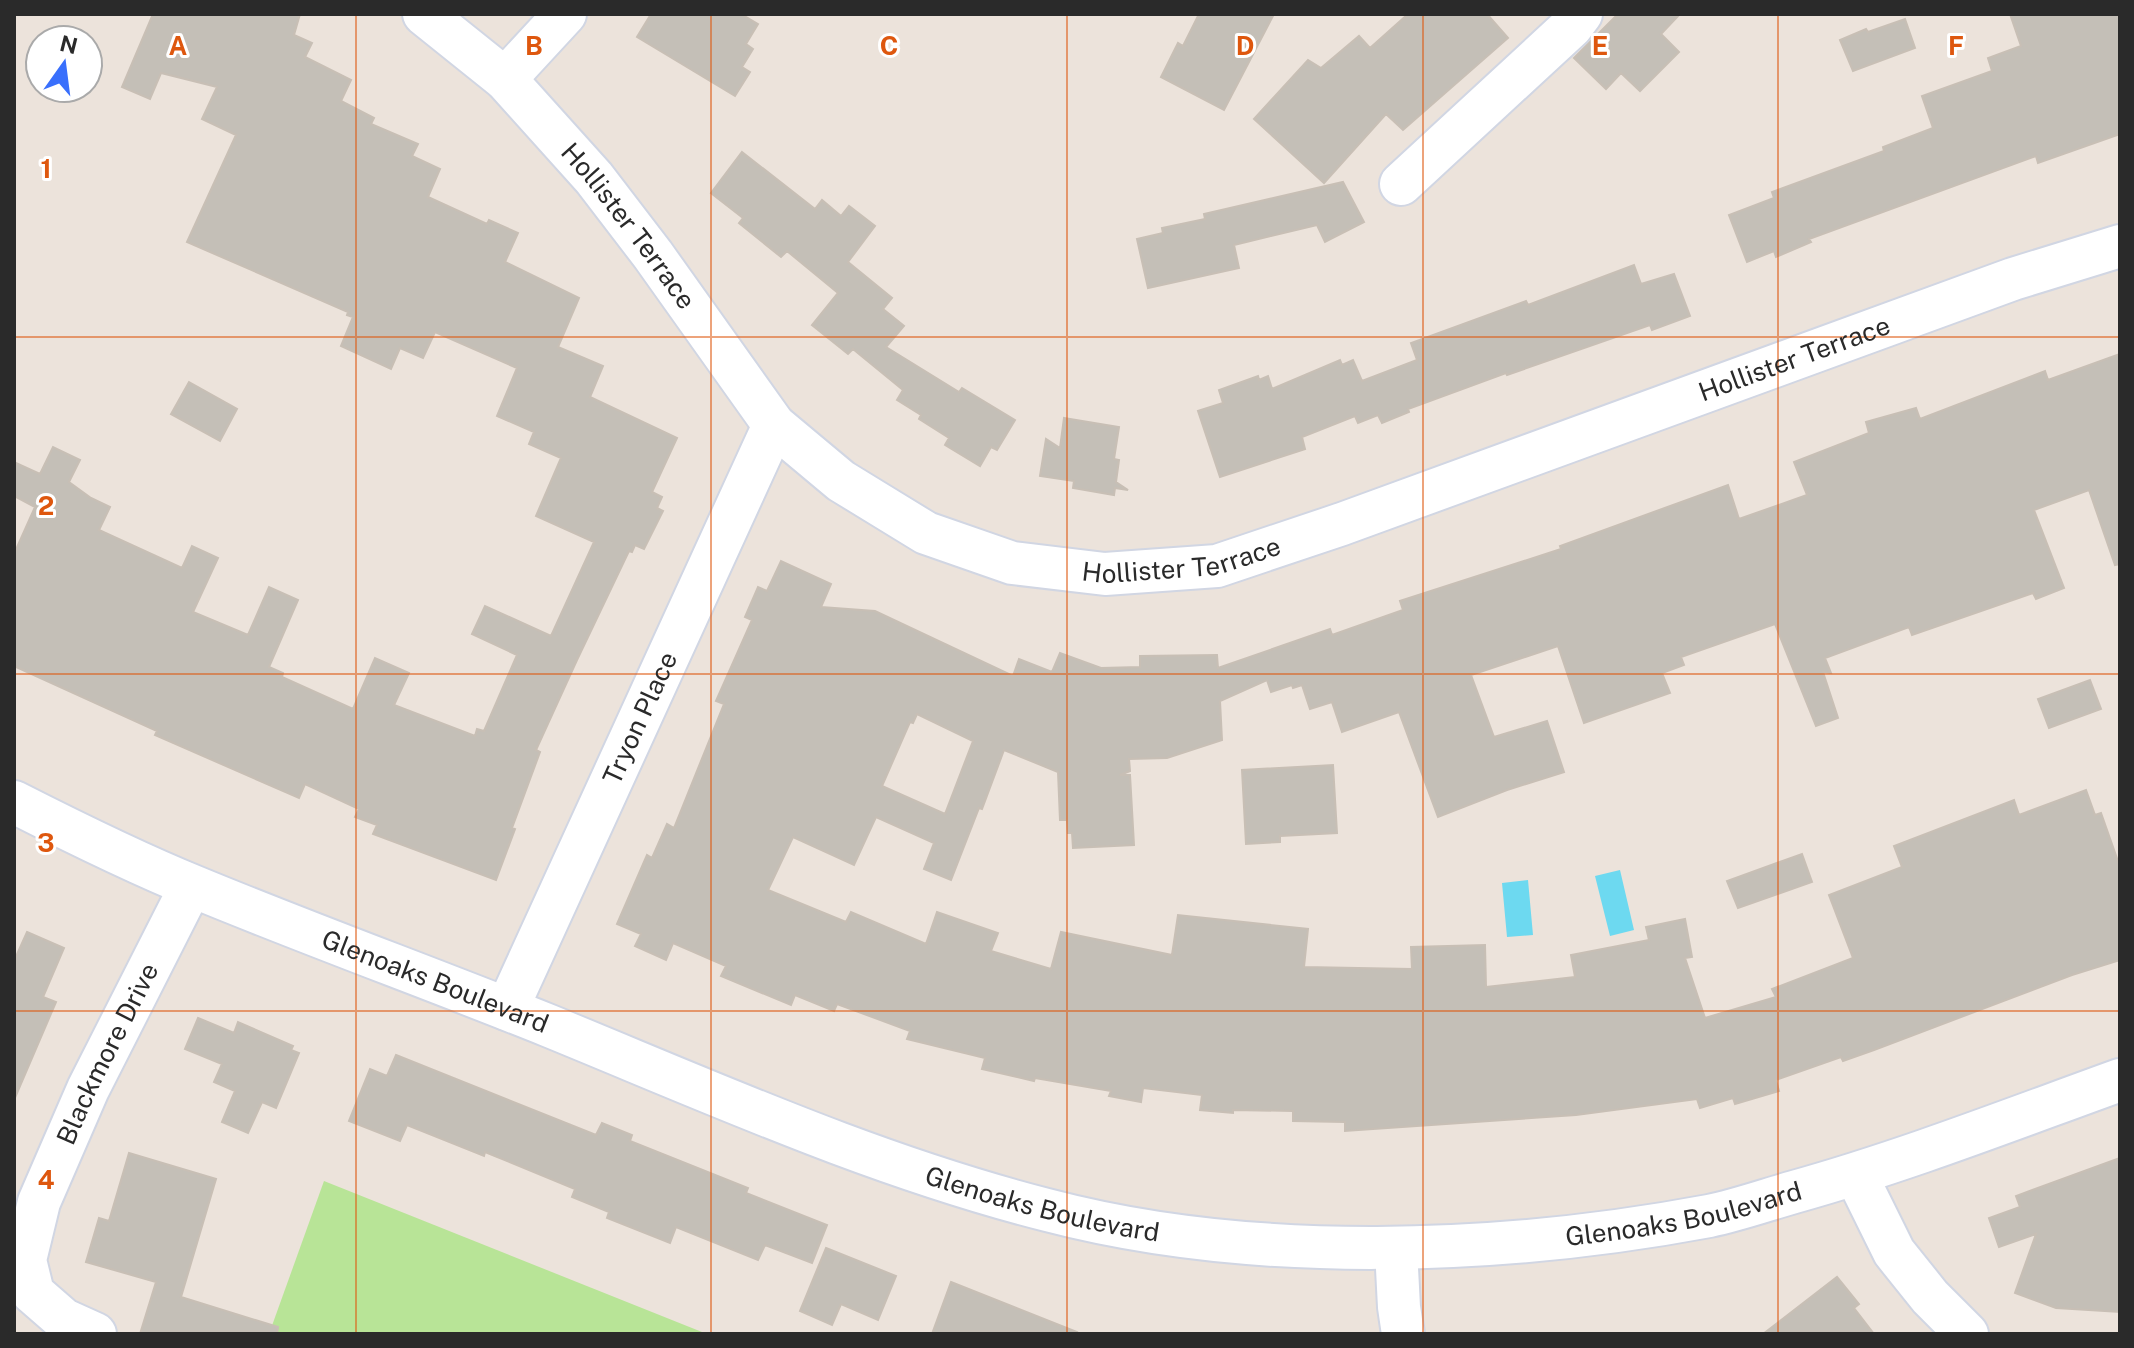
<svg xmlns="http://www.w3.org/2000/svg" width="2134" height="1348" viewBox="0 0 2134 1348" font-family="'Public Sans',sans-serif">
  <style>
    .green { fill: #b8e497 }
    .water { fill: #6dd9f0 }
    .building { fill: #c4bfb7; stroke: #c8bfb5; stroke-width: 2; fill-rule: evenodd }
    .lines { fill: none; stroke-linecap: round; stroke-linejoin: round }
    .minor-casing { stroke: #d1d6e3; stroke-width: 46 }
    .minor { stroke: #fff; stroke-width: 42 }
    .grid { fill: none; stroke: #de570e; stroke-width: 2; stroke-opacity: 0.55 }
    .labels { text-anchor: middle; stroke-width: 6; stroke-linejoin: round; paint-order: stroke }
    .street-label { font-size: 26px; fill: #2a2a2a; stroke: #fff }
    .grid-label { font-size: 26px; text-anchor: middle; font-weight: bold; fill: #de570e; stroke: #fff; stroke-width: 6; stroke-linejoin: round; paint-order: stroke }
  </style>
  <rect width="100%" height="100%" fill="#ece3db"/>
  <path class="green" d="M324 1181 707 1334H269Z"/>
  <path class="water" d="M1620 870 1634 930 1610 936 1595 876Z
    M1528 880 1533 935 1507 937 1502 883Z"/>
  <path class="building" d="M153 14H300L294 35 312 43 305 57 351 80 341 101 374 118 371 124 418 144 412 156 440 169 428 197 487 224 489 220 518 233 505 262 579 298 558 347 603 366 590 397 677 438 652 492 662 497 657 508 663 511 644 549 635 545 632 552 629 551 577 660 536 750 540 752 512 828 515 829 496 880 373 834 377 825 355 817 359 809 305 784 299 798 155 735 157 731 14 666V554L35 507 14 496V462L40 474 53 447 80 460 69 482 91 498 110 507 99 530 182 568 192 546 218 558 193 612 248 635 269 587 298 600 269 667 283 673 282 677 353 709 375 658 409 673 394 705 475 736 477 729 484 731 517 655 472 634 485 606 551 636 594 542 536 516 561 458 529 444 534 432 497 416 517 368 435 332 423 358 400 348 391 369 341 346 353 317 347 315 348 312 187 242 236 135 202 119 217 87 161 73 150 99 122 87Z
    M651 14H741L758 24 746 44 753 49 742 67 750 72 735 96 637 37Z
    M1199 14H1274L1224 110 1161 77 1178 43 1183 46Z
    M1408 14H1487L1508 38 1403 130 1386 114 1324 183 1254 119 1308 60 1321 68 1359 36 1370 48Z
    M1618 14H1680L1661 34 1679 52 1640 91 1621 73 1606 89 1574 58Z
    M2010 14H2120V134L2038 163 2036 156 1809 239 1811 242 1776 257 1774 251 1747 262 1729 215 1774 198 1772 192 1884 151 1883 147 1933 128 1922 96 1992 71 1988 58 2021 46Z
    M1905 19 1915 48 1853 71 1840 40 1866 29 1868 32Z
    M742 152 815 209 822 200 841 216 849 206 875 226 848 262 892 298 883 309 904 326 886 347 959 392 962 388 1015 420 997 450 991 447 980 466 945 445 949 438 919 419 921 415 897 400 903 390 859 354 853 349 848 354 812 325 838 293 787 251 781 257 739 223 743 218 711 193Z
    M1343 182 1364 222 1325 242 1317 225 1234 245 1239 268 1148 288 1137 239 1163 233 1162 228 1205 219 1204 214Z
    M1634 265 1641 284 1674 274 1690 316 1652 330 1650 325 1507 375 1506 373 1408 409 1409 412 1382 423 1378 415 1358 423 1355 416 1302 437 1305 449 1220 477 1198 411 1223 403 1219 390 1258 376 1259 380 1268 376 1272 389 1340 360 1342 365 1353 360 1362 381 1417 360 1411 343 1526 301 1528 305Z
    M2120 354V564L2115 565 2089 490 2034 510 2064 588 2036 599 2033 593 1912 635 1909 627 1825 658 1831 673 1823 672 1838 718 1816 726 1775 624 1681 657 1684 665 1662 673 1670 693 1584 723 1558 646 1471 675 1494 737 1547 721 1564 772 1507 790 1438 817 1399 712 1342 732 1332 702 1310 709 1302 685 1293 688 1292 685 1271 692 1267 680 1220 701 1222 740 1167 758 1129 759 1130 771 1120 775H1130L1134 845 1073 848 1072 833H1068L1067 820H1060L1058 772 1004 750 982 809 979 808 951 880 924 869 934 843 876 817 854 865 793 837 768 890 846 922 851 912 926 944 937 912 998 933 991 951 1051 969 1061 932 1172 955 1178 915 1308 929 1304 967 1412 969 1411 947 1485 945 1486 987 1575 977 1571 955 1649 940 1646 927 1685 919 1692 957 1685 958 1705 1018 1776 997 1772 989 1853 958 1829 895 1902 867 1894 846 2014 800 2019 815 2086 790 2095 815 2101 813 2120 867V960L2072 975 1874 1050 1843 1061 1841 1057 1776 1080 1779 1091 1735 1104 1733 1098 1700 1108 1697 1099 1576 1115 1345 1131V1122L1293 1121V1111L1233 1110V1113L1200 1110 1202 1095 1143 1088 1141 1102 1109 1096 1111 1091 1035 1078 1034 1081 982 1069 985 1058 907 1039 910 1031 837 1004 834 1011 795 995 791 1005 721 976 726 966 673 943 666 960 635 946 641 934 617 924 647 855 652 858 667 824 674 828 724 704 716 701 752 620 745 617 758 587 767 591 781 561 831 584 821 607 875 611 1013 676 1019 659 1052 672 1060 653 1101 668 1140 667V656L1217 655 1218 668 1330 629 1332 635 1403 610 1400 601 1561 549 1560 546 1728 485 1739 519 1807 495 1794 462 1869 433 1866 422 1916 408 1920 419 2045 371 2048 380ZM917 714 973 741 945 814 882 786 910 722 913 723Z
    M189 382 237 409 220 441 171 414Z
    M1064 418 1119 427 1114 459 1119 460 1116 482 1128 490 1115 488 1114 495 1073 488 1074 481 1040 476 1046 439 1060 448Z
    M2090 680 2101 709 2049 728 2038 699Z
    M1333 765 1337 833 1280 836V842L1246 844 1242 770Z
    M1802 854 1812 882 1738 908 1727 881Z
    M27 932 64 948 43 997 56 1002 14 1100V961Z
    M198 1018 234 1033 238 1022 293 1046 291 1050 299 1053 276 1108 262 1102 248 1133 222 1122 235 1091 214 1082 222 1064 185 1049Z
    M396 1055 596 1135 602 1123 632 1135 630 1141 748 1188 746 1193 827 1225 812 1263 765 1245 758 1260 676 1227 670 1243 607 1218 609 1212 572 1197 575 1189 485 1152 484 1156 407 1125 400 1141 349 1121 370 1069 387 1076Z
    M129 1153 216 1179 181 1297 278 1327 277 1334H140L156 1282 86 1262 99 1218 109 1221Z
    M2120 1158V1312L2056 1308 2015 1293 2036 1234 1999 1247 1989 1218 2020 1207 2016 1196Z
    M826 1248 896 1276 878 1320 841 1304 832 1325 800 1311Z
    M1837 1277 1859 1304 1854 1308 1874 1334H1763Z
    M951 1282 1077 1332 1076 1334H932Z"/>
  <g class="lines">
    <g class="minor-casing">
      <g id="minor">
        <path id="s1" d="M424 14 505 79 594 178 653 255 774 425 841 481 926 533 1012 563 1105 574 1217 566 1342 524 2013 279 2120 246"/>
        <path d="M505 79 565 14"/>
        <path d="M1401 184 1572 26 1581 14"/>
        <path id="s2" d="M14 802C73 832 133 862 195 887 311 935 430 978 547 1025 711 1092 874 1166 1047 1210 1252 1264 1501 1255 1709 1216 1738 1210 1766 1200 1794 1192 1905 1161 2012 1119 2120 1080"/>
        <path id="s3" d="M507 1009 774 425"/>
        <path d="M1856 1175 1894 1252 1930 1297 1967 1334"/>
        <path d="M1396 1249 1399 1307 1403 1334"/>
        <path id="s4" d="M95 1334 64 1320 33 1293 25 1260 39 1202 88 1089 191 886"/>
      </g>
    </g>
    <use href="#minor" class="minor"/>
  </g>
  <path class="grid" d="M356 14V1334M711 14V1334M1067 14V1334M1423 14V1334M1778 14V1334M14 337H2120M14 674H2120M14 1011H2120"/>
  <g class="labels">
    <g class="street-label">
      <text dy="9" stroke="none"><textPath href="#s1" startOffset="296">Hollister Terrace</textPath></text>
      <text dy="9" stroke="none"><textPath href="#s1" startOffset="1640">Hollister Terrace</textPath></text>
      <text dy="9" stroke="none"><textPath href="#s1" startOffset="992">Hollister Terrace</textPath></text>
      <text dy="9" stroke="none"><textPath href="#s3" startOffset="320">Tryon Place</textPath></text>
      <text dy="9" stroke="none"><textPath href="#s2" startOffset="458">Glenoaks Boulevard</textPath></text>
      <text dy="9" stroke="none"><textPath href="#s4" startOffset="332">Blackmore Drive</textPath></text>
      <text dy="9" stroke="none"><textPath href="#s2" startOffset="1106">Glenoaks Boulevard</textPath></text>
      <text dy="9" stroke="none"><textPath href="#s2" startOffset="1754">Glenoaks Boulevard</textPath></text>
    </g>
  </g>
  <g class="grid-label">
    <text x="178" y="55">A</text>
    <text x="534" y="55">B</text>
    <text x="889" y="55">C</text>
    <text x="1245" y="55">D</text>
    <text x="1600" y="55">E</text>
    <text x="1956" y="55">F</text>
    <text x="46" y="178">1</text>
    <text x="46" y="515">2</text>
    <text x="46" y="852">3</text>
    <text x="46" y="1189">4</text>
  </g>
  <rect width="2134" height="1348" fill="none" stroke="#2a2a2a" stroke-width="32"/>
  <g transform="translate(64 64) rotate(14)"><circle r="38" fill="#ffffff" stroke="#aaaaaa" stroke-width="2"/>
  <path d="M0-6L14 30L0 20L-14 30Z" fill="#396ffc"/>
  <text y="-12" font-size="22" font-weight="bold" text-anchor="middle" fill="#2a2a2a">N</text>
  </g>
</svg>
